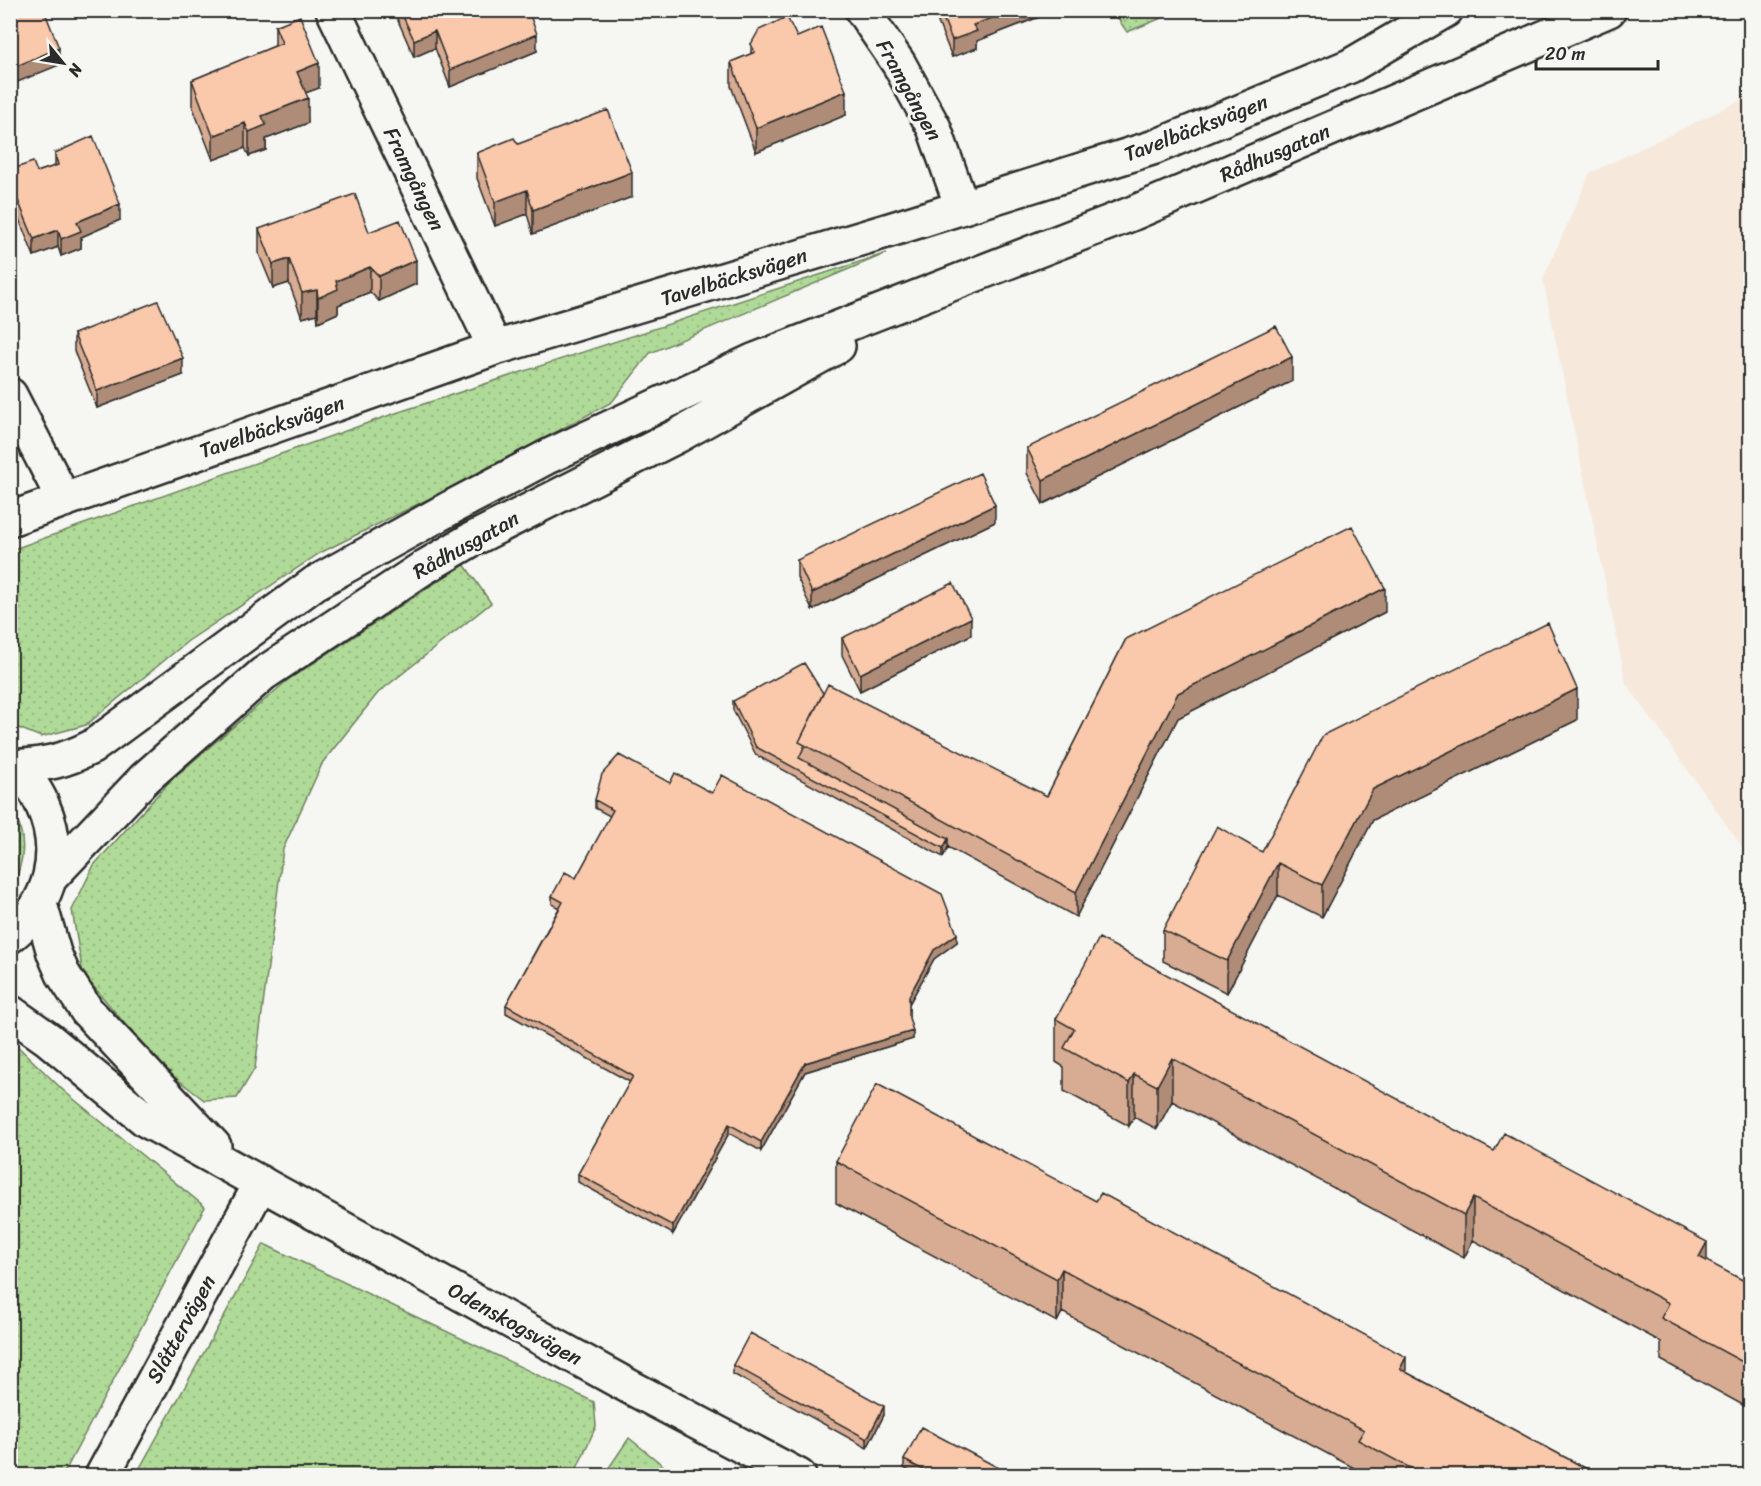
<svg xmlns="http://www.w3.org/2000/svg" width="1761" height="1486" viewBox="0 0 1761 1486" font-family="Sriracha,sans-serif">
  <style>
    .built { fill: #f7e8dc }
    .grass { fill: url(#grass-dots); stroke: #6e8261; stroke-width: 1.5 }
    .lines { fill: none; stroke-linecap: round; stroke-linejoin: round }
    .street-casing { stroke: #2b2b2b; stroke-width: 38 }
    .secondary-casing { stroke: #2b2b2b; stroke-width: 38 }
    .street { stroke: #f6f6f2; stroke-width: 33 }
    .secondary { stroke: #f6f6f2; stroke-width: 33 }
    .wall { fill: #d7ac92; stroke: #2b2b2b; stroke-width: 1.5 }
    .shaded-wall { fill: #af8c77; stroke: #2b2b2b; stroke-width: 1.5 }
    .building { fill: #fac8aa; stroke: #2b2b2b; stroke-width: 1.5 }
    .labels { text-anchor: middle; stroke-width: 6; stroke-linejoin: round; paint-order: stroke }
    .street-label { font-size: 21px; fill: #2b2b2b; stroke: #f6f6f2 }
  </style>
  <defs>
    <pattern id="grass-dots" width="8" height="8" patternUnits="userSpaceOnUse" patternTransform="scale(1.5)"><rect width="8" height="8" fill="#b0da97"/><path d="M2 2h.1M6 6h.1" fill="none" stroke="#98bb82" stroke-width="1.8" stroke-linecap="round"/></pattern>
  </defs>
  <rect width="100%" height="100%" fill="#f6f6f2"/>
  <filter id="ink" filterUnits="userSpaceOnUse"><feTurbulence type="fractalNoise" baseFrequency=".0167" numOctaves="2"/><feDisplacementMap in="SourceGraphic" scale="12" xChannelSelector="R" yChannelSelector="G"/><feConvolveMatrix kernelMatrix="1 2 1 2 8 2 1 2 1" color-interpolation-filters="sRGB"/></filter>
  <g filter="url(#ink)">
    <path class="built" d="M1750 96V858L1626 683 1543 279 1590 173Z"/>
    <path class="grass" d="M1113 11H1179L1127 32Z
      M887 253 650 353 612 402 470 478 320 553 188 641 86 725 41 737 11 725V550L393 414Z
      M464 564 491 603 378 693 323 762 283 849 255 1068 237 1098 204 1100 172 1075 125 1024 83 974 72 910 94 865 171 780 289 679Z
      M11 809C29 836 24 863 11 891Z
      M11 1040 65 1092 205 1207 63 1475H29L11 1467Z
      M264 1244 594 1402 596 1426 574 1475H136Z
      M629 1438 675 1475H604Z"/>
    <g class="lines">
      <g class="street-casing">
        <path id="street" d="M333 10 495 348
          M862 10 899 64 934 128 962 207
          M10 395 64 500
          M10 519 495 348 893 229 1155 147 1350 66 1446 10
          M102 1476 261 1183"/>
      </g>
      <g class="secondary-casing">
        <path id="secondary" d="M10 765C24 774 36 789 42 804 64 852 52 903 10 936
          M13 767C47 764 62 762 92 747L315 583 452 507 549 456 753 361 1131 214 1609 10
          M50 878 144 779 263 674 423 568 469 541 679 435 838 346
          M40 904 54 953 63 974 87 1011 214 1146
          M10 1012 48 1039 146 1120 630 1387 799 1476"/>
      </g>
      <use href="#street" class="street"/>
      <use href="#secondary" class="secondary"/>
    </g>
    <path class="wall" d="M396 10H528L537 51 450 87 435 48 414 57 396 16Z
      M933 10H1057L977 41V48L952 57Z
      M275 26 319 88 305 93 308 123 266 139V150L249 156 245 148 213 160 192 105V80L275 46Z
      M797 37 846 115 756 152 731 86V62L751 54V44Z
      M518 144 632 197 533 234 527 214 495 226 477 178V153Z
      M55 153 120 220 81 237V248L61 256 58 247 34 256 10 197V170L37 172 55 166Z
      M259 229 369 232 416 284 379 301 370 292 338 305V313L318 322 317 314 302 318 289 283 273 288 259 254Z
      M74 334 183 375 97 408 74 351Z
      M1292 381 1043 504 1027 473V448Z
      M995 522 812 610 797 577V560Z
      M1385 612 1178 718 1076 917 948 847 943 857 756 755 733 710V701L823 693 1047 796 1126 639Z
      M971 635 860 691 842 655V638Z
      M1577 720 1373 820 1322 917 1278 895 1227 993 1163 961V930L1262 852Z
      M595 800 957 942 934 959 909 1004V1018L913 1039 805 1072 761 1151 729 1133 673 1234 578 1182V1174L630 1082 506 1013V1005L559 908 552 904V896L576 878 610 816 595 808Z
      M1056 1019 1494 1151 1750 1284V1409L1661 1360V1342L1473 1240 1464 1258 1172 1101 1157 1129 1134 1117 1129 1126 1064 1091V1067L1056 1062Z
      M836 1161 1406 1372 1600 1476H1358V1470L1062 1312 1057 1322 836 1203Z
      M733 1365 884 1415 867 1448 733 1374Z
      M904 1460 1014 1476H918L904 1468Z"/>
    <path class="shaded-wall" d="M1013 10H1057L977 41V48L952 57V40L973 25Z
      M435 31V48L414 57V40Z
      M537 34V51L450 87V70Z
      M59 48V65L15 83V95L10 97 12 68Z
      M319 63V88L297 96V72Z
      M846 91V115L756 152V128Z
      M308 98V123L266 139V150L249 156V132L262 116Z
      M245 123V148L213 160V136Z
      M632 172V197L533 234V210Z
      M527 190V214L495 226V202Z
      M120 204V220L81 237V248L61 256V239L77 222Z
      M58 230V247L34 256V239Z
      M289 259V283L273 288V264Z
      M416 260V284L379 301V276Z
      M370 267V292L338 305V313L318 322V298L336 281Z
      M317 290V314L302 318V293Z
      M1292 357V381L1043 504V480Z
      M183 358V375L97 408V391Z
      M995 505V522L812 610V593Z
      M1385 588V612L1178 718 1076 917V892L1178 693Z
      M971 618V635L860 691V674Z
      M1577 689V720L1373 820 1322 917V885L1373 789Z
      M948 839V847L943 857V848Z
      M1278 863V895L1227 993V961Z
      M957 934V942L934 959 909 1004V996L934 950Z
      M913 1031V1039L805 1072 761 1151V1142L805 1063Z
      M1172 1058V1101L1157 1129V1086Z
      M1134 1074V1117L1129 1126V1083Z
      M729 1124V1133L673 1234V1226Z
      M1473 1198V1240L1464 1258V1215Z
      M1707 1242V1285L1699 1257Z
      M1062 1269V1312L1057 1322V1279Z
      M1406 1357V1400L1400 1369Z
      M884 1406V1415L867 1448V1439Z"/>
    <path class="building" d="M10 10H44L59 48 12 68 15 79 10 80Z
      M400 10H528L537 34 450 70 435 31 414 40Z
      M940 10H1013L973 25 977 31 952 40Z
      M300 16 319 63 297 72 308 98 262 116 266 125 249 132 245 123 213 136 192 80 282 43 275 26Z
      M787 17 797 37 821 27 846 91 756 128 731 62 755 52 751 44 759 30Z
      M608 110 632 172 533 210 527 190 495 202 477 153 514 138 518 144Z
      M93 136 120 204 77 222 81 231 61 239 58 230 34 239 10 181V170L33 162 37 172 58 165 55 153Z
      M355 194 369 232 400 220 416 260 379 276 370 267 336 281 338 289 318 298 317 290 302 293 289 259 273 264 259 229Z
      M158 301 183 358 97 391 74 334Z
      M1276 326 1292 357 1043 480 1027 448Z
      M980 473 995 505 812 593 797 560Z
      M1352 526 1385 588 1178 693 1076 892 799 742 828 684 1047 796 1126 639Z
      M953 583 971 618 860 674 842 638Z
      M1548 623 1577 689 1373 789 1322 885 1278 863 1227 961 1163 930 1217 826 1262 852 1323 735Z
      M804 663 823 693 799 742 805 745 799 758 948 839 943 848 756 747 733 701Z
      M619 755 670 783 675 773 712 793 722 775 942 894 957 934 934 950 909 996V1018L913 1031 805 1063 761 1142 729 1124 673 1226 578 1174 633 1076 506 1005 563 902 552 896 565 872 576 878 613 810 595 800 602 774Z
      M1099 938 1494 1151 1504 1133 1707 1242 1699 1257 1750 1284V1366L1661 1318 1669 1303 1473 1198 1464 1215 1172 1058 1157 1086 1134 1074 1129 1083 1064 1048 1074 1029 1056 1019Z
      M877 1084 1096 1201 1101 1193 1406 1357 1400 1369 1600 1476H1425L1358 1440 1364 1430 1062 1269 1057 1279 836 1161Z
      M750 1333 884 1406 867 1439 733 1365Z
      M921 1427 1014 1476H935L904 1460Z"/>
  </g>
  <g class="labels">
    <g class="street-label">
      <text transform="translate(909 90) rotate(61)" y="7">Framgången</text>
      <text transform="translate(1196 128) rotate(-21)" y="7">Tavelbäcksvägen</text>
      <text transform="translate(1275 153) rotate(-23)" y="7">Rådhusgatan</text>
      <text transform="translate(414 179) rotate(64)" y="7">Framgången</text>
      <text transform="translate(734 277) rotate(-17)" y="7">Tavelbäcksvägen</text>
      <text transform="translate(272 427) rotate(-19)" y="7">Tavelbäcksvägen</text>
      <text transform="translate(466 545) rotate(-29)" y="7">Rådhusgatan</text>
      <text transform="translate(515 1324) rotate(29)" y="7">Odenskogsvägen</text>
      <text transform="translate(181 1329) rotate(-61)" y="7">Slåttervägen</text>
    </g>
  </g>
  <rect width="1761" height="1486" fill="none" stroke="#f6f6f2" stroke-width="36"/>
  <rect x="18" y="18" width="1725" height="1450" fill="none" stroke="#2b2b2b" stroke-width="2" filter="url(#ink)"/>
  <g transform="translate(63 63) rotate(120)" stroke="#f6f6f2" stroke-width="4.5" paint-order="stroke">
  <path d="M0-4.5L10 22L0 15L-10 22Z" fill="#2b2b2b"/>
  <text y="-9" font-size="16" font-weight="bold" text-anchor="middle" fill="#2b2b2b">N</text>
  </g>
  <path d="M1536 60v9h122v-9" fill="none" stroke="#2b2b2b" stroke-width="3"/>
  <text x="1545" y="60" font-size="18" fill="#2b2b2b" stroke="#f6f6f2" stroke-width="4.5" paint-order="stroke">20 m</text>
</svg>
